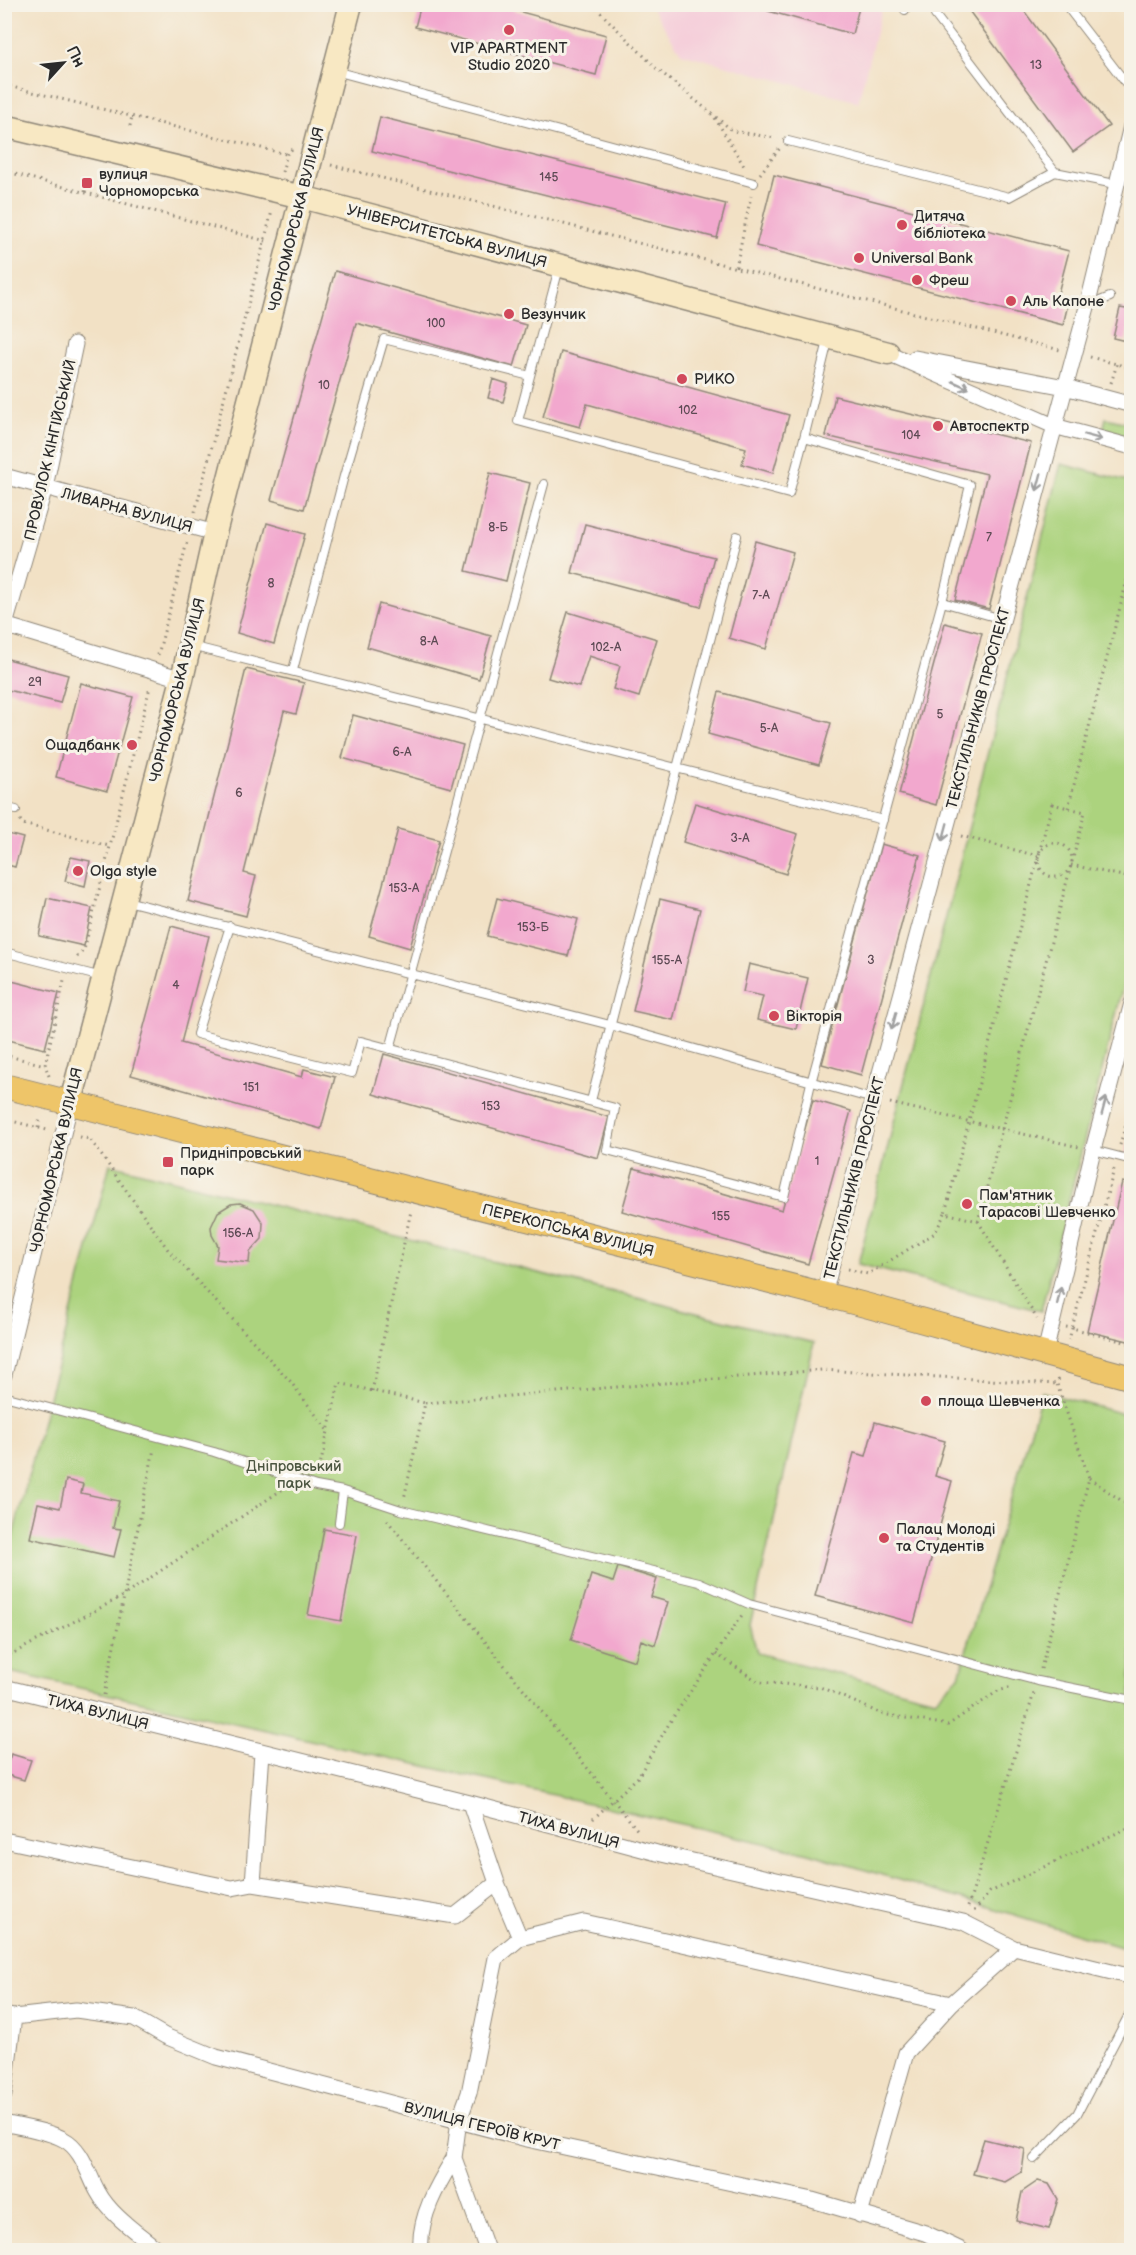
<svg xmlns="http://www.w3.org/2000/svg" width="1136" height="2255" viewBox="0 0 1136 2255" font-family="'Balsamiq Sans',sans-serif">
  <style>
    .built { fill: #f5cfda }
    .green { fill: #acd37e; stroke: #6c7f54; stroke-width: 1.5 }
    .building { fill: #f2a8ce }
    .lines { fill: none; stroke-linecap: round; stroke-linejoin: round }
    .lane-casing { stroke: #8e8678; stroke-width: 10 }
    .street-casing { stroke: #8e8678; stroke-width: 17 }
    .secondary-casing { stroke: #8e8678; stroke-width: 25 }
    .primary-casing { stroke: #8e8678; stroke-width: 26 }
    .path { stroke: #8e8678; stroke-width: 3; stroke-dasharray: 1.5 4.5; stroke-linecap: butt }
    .lane { stroke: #fff; stroke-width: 8 }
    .street { stroke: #fff; stroke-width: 15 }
    .secondary { stroke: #f8e8c3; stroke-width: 22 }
    .primary { stroke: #eec569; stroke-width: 24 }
    .oneway { stroke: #a0a0a0 }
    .poi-dot { fill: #d1495b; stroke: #f7f3e8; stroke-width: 2 }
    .labels { text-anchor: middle; stroke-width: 6; stroke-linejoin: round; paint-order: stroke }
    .number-label { font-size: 12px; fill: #5d4a54 }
    .poi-label { font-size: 15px; fill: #2b2b2b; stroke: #f7f3e8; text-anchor: start }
    .street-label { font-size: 15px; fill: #2b2b2b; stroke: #f7f3e8 }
    .park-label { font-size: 15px; fill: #4b5540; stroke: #f7f3e8 }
  </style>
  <rect width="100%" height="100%" fill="#f7f3e8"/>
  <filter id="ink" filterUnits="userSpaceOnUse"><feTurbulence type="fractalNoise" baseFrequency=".0167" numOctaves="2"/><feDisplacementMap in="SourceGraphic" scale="12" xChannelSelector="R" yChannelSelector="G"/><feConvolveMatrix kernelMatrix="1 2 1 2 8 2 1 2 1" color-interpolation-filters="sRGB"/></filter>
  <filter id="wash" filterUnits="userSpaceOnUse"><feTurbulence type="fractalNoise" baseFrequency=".008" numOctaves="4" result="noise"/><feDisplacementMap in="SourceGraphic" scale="24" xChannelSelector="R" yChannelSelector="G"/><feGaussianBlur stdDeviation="1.35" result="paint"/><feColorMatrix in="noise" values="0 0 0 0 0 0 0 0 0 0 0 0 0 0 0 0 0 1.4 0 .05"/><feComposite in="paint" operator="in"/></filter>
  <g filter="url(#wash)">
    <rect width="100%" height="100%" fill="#f2e1c5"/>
    <path class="built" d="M650 5H883L858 102 681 53Z"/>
    <path class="green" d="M1106 418 1131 424V437L1103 430Z
      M1061 464 1131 482V955L1041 1311 858 1264Z
      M110 1164 814 1343 750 1625 757 1653 935 1699 959 1676 1042 1392 1131 1416V1950L809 1853 5 1671V1566Z"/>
    <g id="blocks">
      <path class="building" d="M421 4H492L606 35 596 75 415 27Z
        M769 4H860L852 34 768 11Z
        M964 4H1019L1109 126 1073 152Z
        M380 117 726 204 717 238 372 151Z
        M774 175 1069 251 1057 297 1069 300 1063 325 756 246Z
        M335 271 526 325 514 367 356 323 304 509 271 500Z
        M1120 308 1132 310 1126 341 1113 338Z
        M561 352 789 415 773 473 742 464 746 448 587 404 580 427 543 417Z
        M493 379 508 384 503 402 488 398Z
        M835 396 1031 443 989 609 955 600 987 474 826 436Z
        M490 473 530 483 506 581 466 571Z
        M267 523 305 534 274 644 237 633Z
        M585 524 714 557 701 607 572 573Z
        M755 541 793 552 766 649 729 638Z
        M379 604 491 636 479 679 367 647Z
        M568 612 657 639 639 697 613 689 620 666 589 656 579 687 548 678Z
        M945 623 982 633 936 805 899 794Z
        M4 658 68 675 60 703 4 689Z
        M246 669 304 683 296 714 284 711 244 873 256 876 246 916 188 901Z
        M81 683 133 697 107 791 56 777Z
        M719 692 831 723 819 765 708 734Z
        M353 715 463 745 451 788 342 758Z
        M695 803 798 834 786 874 683 842Z
        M398 829 439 840 410 948 369 936Z
        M4 833 23 838 15 867 4 864Z
        M881 844 920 855 861 1075 822 1064Z
        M71 857 90 861 85 886 65 881Z
        M47 898 92 908 84 946 39 936Z
        M497 898 578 919 568 956 487 936Z
        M660 899 700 909 673 1020 633 1011Z
        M171 926 209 936 181 1043 302 1077 304 1069 335 1077 321 1129 131 1075Z
        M749 964 808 978 796 1029 757 1020 763 996 743 992Z
        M4 979 59 993 45 1049 4 1039Z
        M384 1054 609 1117 598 1158 373 1094Z
        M813 1100 851 1111 808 1264 622 1211 634 1168 782 1210Z
        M1131 1134 1132 1135V1156L1125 1155Z
        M1122 1182 1132 1184V1342L1087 1331Z
        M240 1203 254 1209 263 1223 262 1239 250 1252 249 1263 216 1259 218 1246 212 1235 211 1227 218 1212 231 1204Z
        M875 1422 945 1441 935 1476 952 1481 914 1623 815 1596 854 1453 866 1456Z
        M66 1480 83 1484 81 1493 119 1501 113 1528 121 1529 114 1557 30 1538 38 1503 60 1508Z
        M324 1529 357 1535 341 1621 308 1615Z
        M618 1567 657 1579 651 1597 668 1602 655 1645 641 1640 635 1661 571 1640 591 1575 613 1582Z
        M11 1754 31 1760 24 1780 4 1774Z
        M984 2139 1025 2149 1022 2172 1005 2182 973 2174Z
        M1038 2181 1049 2184 1058 2199 1049 2229 1016 2221 1022 2192Z"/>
    </g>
  </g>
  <g filter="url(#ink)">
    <use href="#blocks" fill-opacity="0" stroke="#8e8678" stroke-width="1.5"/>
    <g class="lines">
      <g class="lane-casing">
        <path id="lane" d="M1065 4 1132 91
          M905 10 907 4
          M935 15 1055 172 1115 184
          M335 71 754 183
          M788 141 1009 197 1055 172
          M1088 306 1110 297
          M530 376 559 268
          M804 438 828 341
          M191 646 883 820
          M293 670 344 476 384 339 530 376 518 421 789 494 804 438 970 485 942 602 1002 619
          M4 807 16 810
          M127 901 610 1025 873 1099
          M230 926 197 1034 352 1073 361 1041 615 1108 607 1150 784 1197 811 1083 942 602
          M4 952 102 977
          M390 1049 544 484
          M591 1101 737 536
          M1093 1150 1132 1160
          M4 1396 214 1452 316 1486 343 1491 401 1510 699 1582 749 1604 1038 1681 1132 1700
          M339 1523 343 1491
          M1034 2159 1077 2114 1132 2009"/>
      </g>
      <g class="street-casing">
        <path id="street" d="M888 353 1054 426 1132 447
          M915 358 1065 387 1132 405
          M4 476 215 533
          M4 625 182 679
          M5 625 45 487 75 344
          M824 1295 873 1099 1087 307 1132 122
          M1045 1353 1093 1150 1132 1003
          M4 1375 70 1105
          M4 1687 470 1803 657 1853 963 1922 1014 1948 1132 1977
          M470 1803 497 1883 520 1938 496 1958 469 2093 459 2120 454 2158 487 2250
          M4 1840 232 1888 253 1884 455 1916 497 1883
          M253 1884 262 1752
          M520 1938 584 1922 951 2004
          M4 2015 14 2017 76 2010 134 2018 165 2036 216 2057 527 2139 812 2200 925 2233 961 2250
          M4 2095 14 2017
          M4 2123C23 2128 46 2130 63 2139 83 2149 88 2175 98 2192 111 2216 138 2233 158 2250
          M860 2215 906 2053 951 2004 1014 1948
          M421 2250C418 2218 438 2184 454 2158"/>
      </g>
      <g class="secondary-casing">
        <path id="secondary" d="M4 126 302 197 888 353
          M70 1105 182 679 215 533 351 4"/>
      </g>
      <g class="primary-casing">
        <path id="primary" d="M4 1086 865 1305 1132 1378"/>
      </g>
      <path class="path" d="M592 4 656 68 733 131 775 138
        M4 85 286 154
        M715 118 744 166
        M130 126 132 116
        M331 165 1060 350
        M4 171 266 241
        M282 172 287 154 292 149
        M760 174 780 148
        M85 192 87 183
        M736 267 751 196
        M1090 357 1132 368
        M1111 383 1117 364
        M195 512 272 211
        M158 655 187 542
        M1052 804 1085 812 978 1221 945 1213Z
        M1068 808 1132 561
        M20 820 23 824 109 846
        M961 836 1038 856
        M1038 860a17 17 0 1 1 34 0a17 17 0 1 1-34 0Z
        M1071 865 1132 878
        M77 957 84 950 150 687
        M4 1055 45 1065
        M49 1076 45 1065 64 981
        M890 1103 1079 1147
        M4 1119 47 1130
        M38 1128 40 1118
        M80 1137 90 1139 169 1251 290 1381 328 1431
        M1120 1145 1132 1101
        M1114 1169 1072 1328 1132 1344
        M978 1221 1037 1319
        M848 1269 868 1274 935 1233 945 1213
        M1066 1327 1072 1328 1069 1340
        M372 1391 411 1211
        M425 1403 822 1370 1057 1384
        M318 1475 339 1383 425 1403 404 1499
        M1089 1478 1132 1508
        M387 1520 639 1832
        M716 1654 759 1682 820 1687 882 1714 948 1725 998 1691 1012 1687
        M4 1658 123 1596 283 1489
        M1041 1669 1089 1478 1057 1384 1059 1378
        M104 1695 154 1449
        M593 1819 638 1777 670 1722 742 1615
        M968 1907 1034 1693
        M974 1911 990 1892 1132 1826"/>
      <use href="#lane" class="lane"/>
      <use href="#street" class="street"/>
      <use href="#secondary" class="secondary"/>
      <use href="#primary" class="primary"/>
    </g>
    <defs><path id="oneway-shaft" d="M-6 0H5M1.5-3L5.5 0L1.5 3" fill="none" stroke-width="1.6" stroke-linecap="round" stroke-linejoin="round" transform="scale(1.5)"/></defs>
    <g class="oneway">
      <use href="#oneway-shaft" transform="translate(961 385) rotate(24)"/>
      <use href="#oneway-shaft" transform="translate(1093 437) rotate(15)"/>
      <use href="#oneway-shaft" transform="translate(1039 482) rotate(105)"/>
      <use href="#oneway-shaft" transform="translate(945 832) rotate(105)"/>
      <use href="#oneway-shaft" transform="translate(894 1021) rotate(105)"/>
      <use href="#oneway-shaft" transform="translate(1104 1106) rotate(-75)"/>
      <use href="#oneway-shaft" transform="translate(1059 1296) rotate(-77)"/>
    </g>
  </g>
  <g class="poi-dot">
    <circle cx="509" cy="30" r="6"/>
    <rect x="81" y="177" width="12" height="12" rx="3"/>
    <circle cx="902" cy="225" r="6"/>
    <circle cx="859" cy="258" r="6"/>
    <circle cx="917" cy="280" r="6"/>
    <circle cx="1011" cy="301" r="6"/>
    <circle cx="509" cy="314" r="6"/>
    <circle cx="682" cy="379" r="6"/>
    <circle cx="938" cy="426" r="6"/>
    <circle cx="132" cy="745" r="6"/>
    <circle cx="78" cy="871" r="6"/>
    <circle cx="774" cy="1016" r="6"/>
    <rect x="162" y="1156" width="12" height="12" rx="3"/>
    <circle cx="967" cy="1204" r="6"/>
    <circle cx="926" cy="1401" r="6"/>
    <circle cx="884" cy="1538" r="6"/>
  </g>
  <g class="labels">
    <g class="number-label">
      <text x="1036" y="69">13</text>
      <text x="549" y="181">145</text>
      <text x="436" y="327">100</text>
      <text x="324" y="389">10</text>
      <text x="688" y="414">102</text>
      <text x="911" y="439">104</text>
      <text x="498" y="531">8-Б</text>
      <text x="989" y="541">7</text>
      <text x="271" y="587">8</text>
      <text x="761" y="599">7-А</text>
      <text x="429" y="645">8-А</text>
      <text x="606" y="651">102-А</text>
      <text x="35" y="686">29</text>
      <text x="940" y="718">5</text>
      <text x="769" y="732">5-А</text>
      <text x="402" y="756">6-А</text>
      <text x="239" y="797">6</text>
      <text x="740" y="842">3-А</text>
      <text x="404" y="892">153-А</text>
      <text x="533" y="931">153-Б</text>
      <text x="667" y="964">155-А</text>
      <text x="871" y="964">3</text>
      <text x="176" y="989">4</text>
      <text x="251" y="1091">151</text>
      <text x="491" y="1110">153</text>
      <text x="817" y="1165">1</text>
      <text x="721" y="1220">155</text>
      <text x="238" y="1237">156-А</text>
    </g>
    <g class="poi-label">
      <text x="509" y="53" text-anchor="middle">VIP APARTMENT<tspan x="509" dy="17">Studio 2020</tspan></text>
      <text x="99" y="179">вулиця<tspan x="99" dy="17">Чорноморська</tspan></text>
      <text x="914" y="221">Дитяча<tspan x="914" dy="17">бібліотека</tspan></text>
      <text x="871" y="263">Universal Bank</text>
      <text x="929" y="285">Фреш</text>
      <text x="1023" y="306">Аль Капоне</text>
      <text x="521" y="319">Везунчик</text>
      <text x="694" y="384">РИКО</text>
      <text x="950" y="431">Автоспектр</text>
      <text x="120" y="750" text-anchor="end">Ощадбанк</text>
      <text x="90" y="876">Olga style</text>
      <text x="786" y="1021">Вікторія</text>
      <text x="180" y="1158">Придніпровський<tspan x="180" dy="17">парк</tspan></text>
      <text x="979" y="1200">Пам'ятник<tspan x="979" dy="17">Тарасові Шевченко</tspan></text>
      <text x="938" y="1406">площа Шевченка</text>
      <text x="896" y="1534">Палац Молоді<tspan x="896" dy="17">та Студентів</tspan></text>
    </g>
    <g class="street-label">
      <text transform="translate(296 219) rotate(-76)" y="5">ЧОРНОМОРСЬКА ВУЛИЦЯ</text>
      <text transform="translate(447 236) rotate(15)" y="5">УНІВЕРСИТЕТСЬКА ВУЛИЦЯ</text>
      <text transform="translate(50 450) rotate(-77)" y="5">ПРОВУЛОК КІНГІЙСЬКИЙ</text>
      <text transform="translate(127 510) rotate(15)" y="5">ЛИВАРНА ВУЛИЦЯ</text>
      <text transform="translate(177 690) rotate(-76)" y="5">ЧОРНОМОРСЬКА ВУЛИЦЯ</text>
      <text transform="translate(978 708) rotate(-75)" y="5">ТЕКСТИЛЬНИКІВ ПРОСПЕКТ</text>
      <text transform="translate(56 1160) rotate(-77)" y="5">ЧОРНОМОРСЬКА ВУЛИЦЯ</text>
      <text transform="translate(854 1178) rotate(-76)" y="5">ТЕКСТИЛЬНИКІВ ПРОСПЕКТ</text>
      <text transform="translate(568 1230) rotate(14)" y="5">ПЕРЕКОПСЬКА ВУЛИЦЯ</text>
      <text transform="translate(98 1712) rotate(14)" y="5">ТИХА ВУЛИЦЯ</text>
      <text transform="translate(569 1830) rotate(15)" y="5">ТИХА ВУЛИЦЯ</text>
      <text transform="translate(482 2126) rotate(14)" y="5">ВУЛИЦЯ ГЕРОЇВ КРУТ</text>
    </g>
    <g class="park-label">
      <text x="294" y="1471">Дніпровський<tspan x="294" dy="17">парк</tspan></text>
    </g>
  </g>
  <rect width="1136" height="2255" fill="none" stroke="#f7f3e8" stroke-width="24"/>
  <g transform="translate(63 63) rotate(63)" stroke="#f7f3e8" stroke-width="4.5" paint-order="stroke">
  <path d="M0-4.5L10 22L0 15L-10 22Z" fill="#2b2b2b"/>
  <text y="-9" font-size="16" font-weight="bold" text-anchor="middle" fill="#2b2b2b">Пн</text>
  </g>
</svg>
